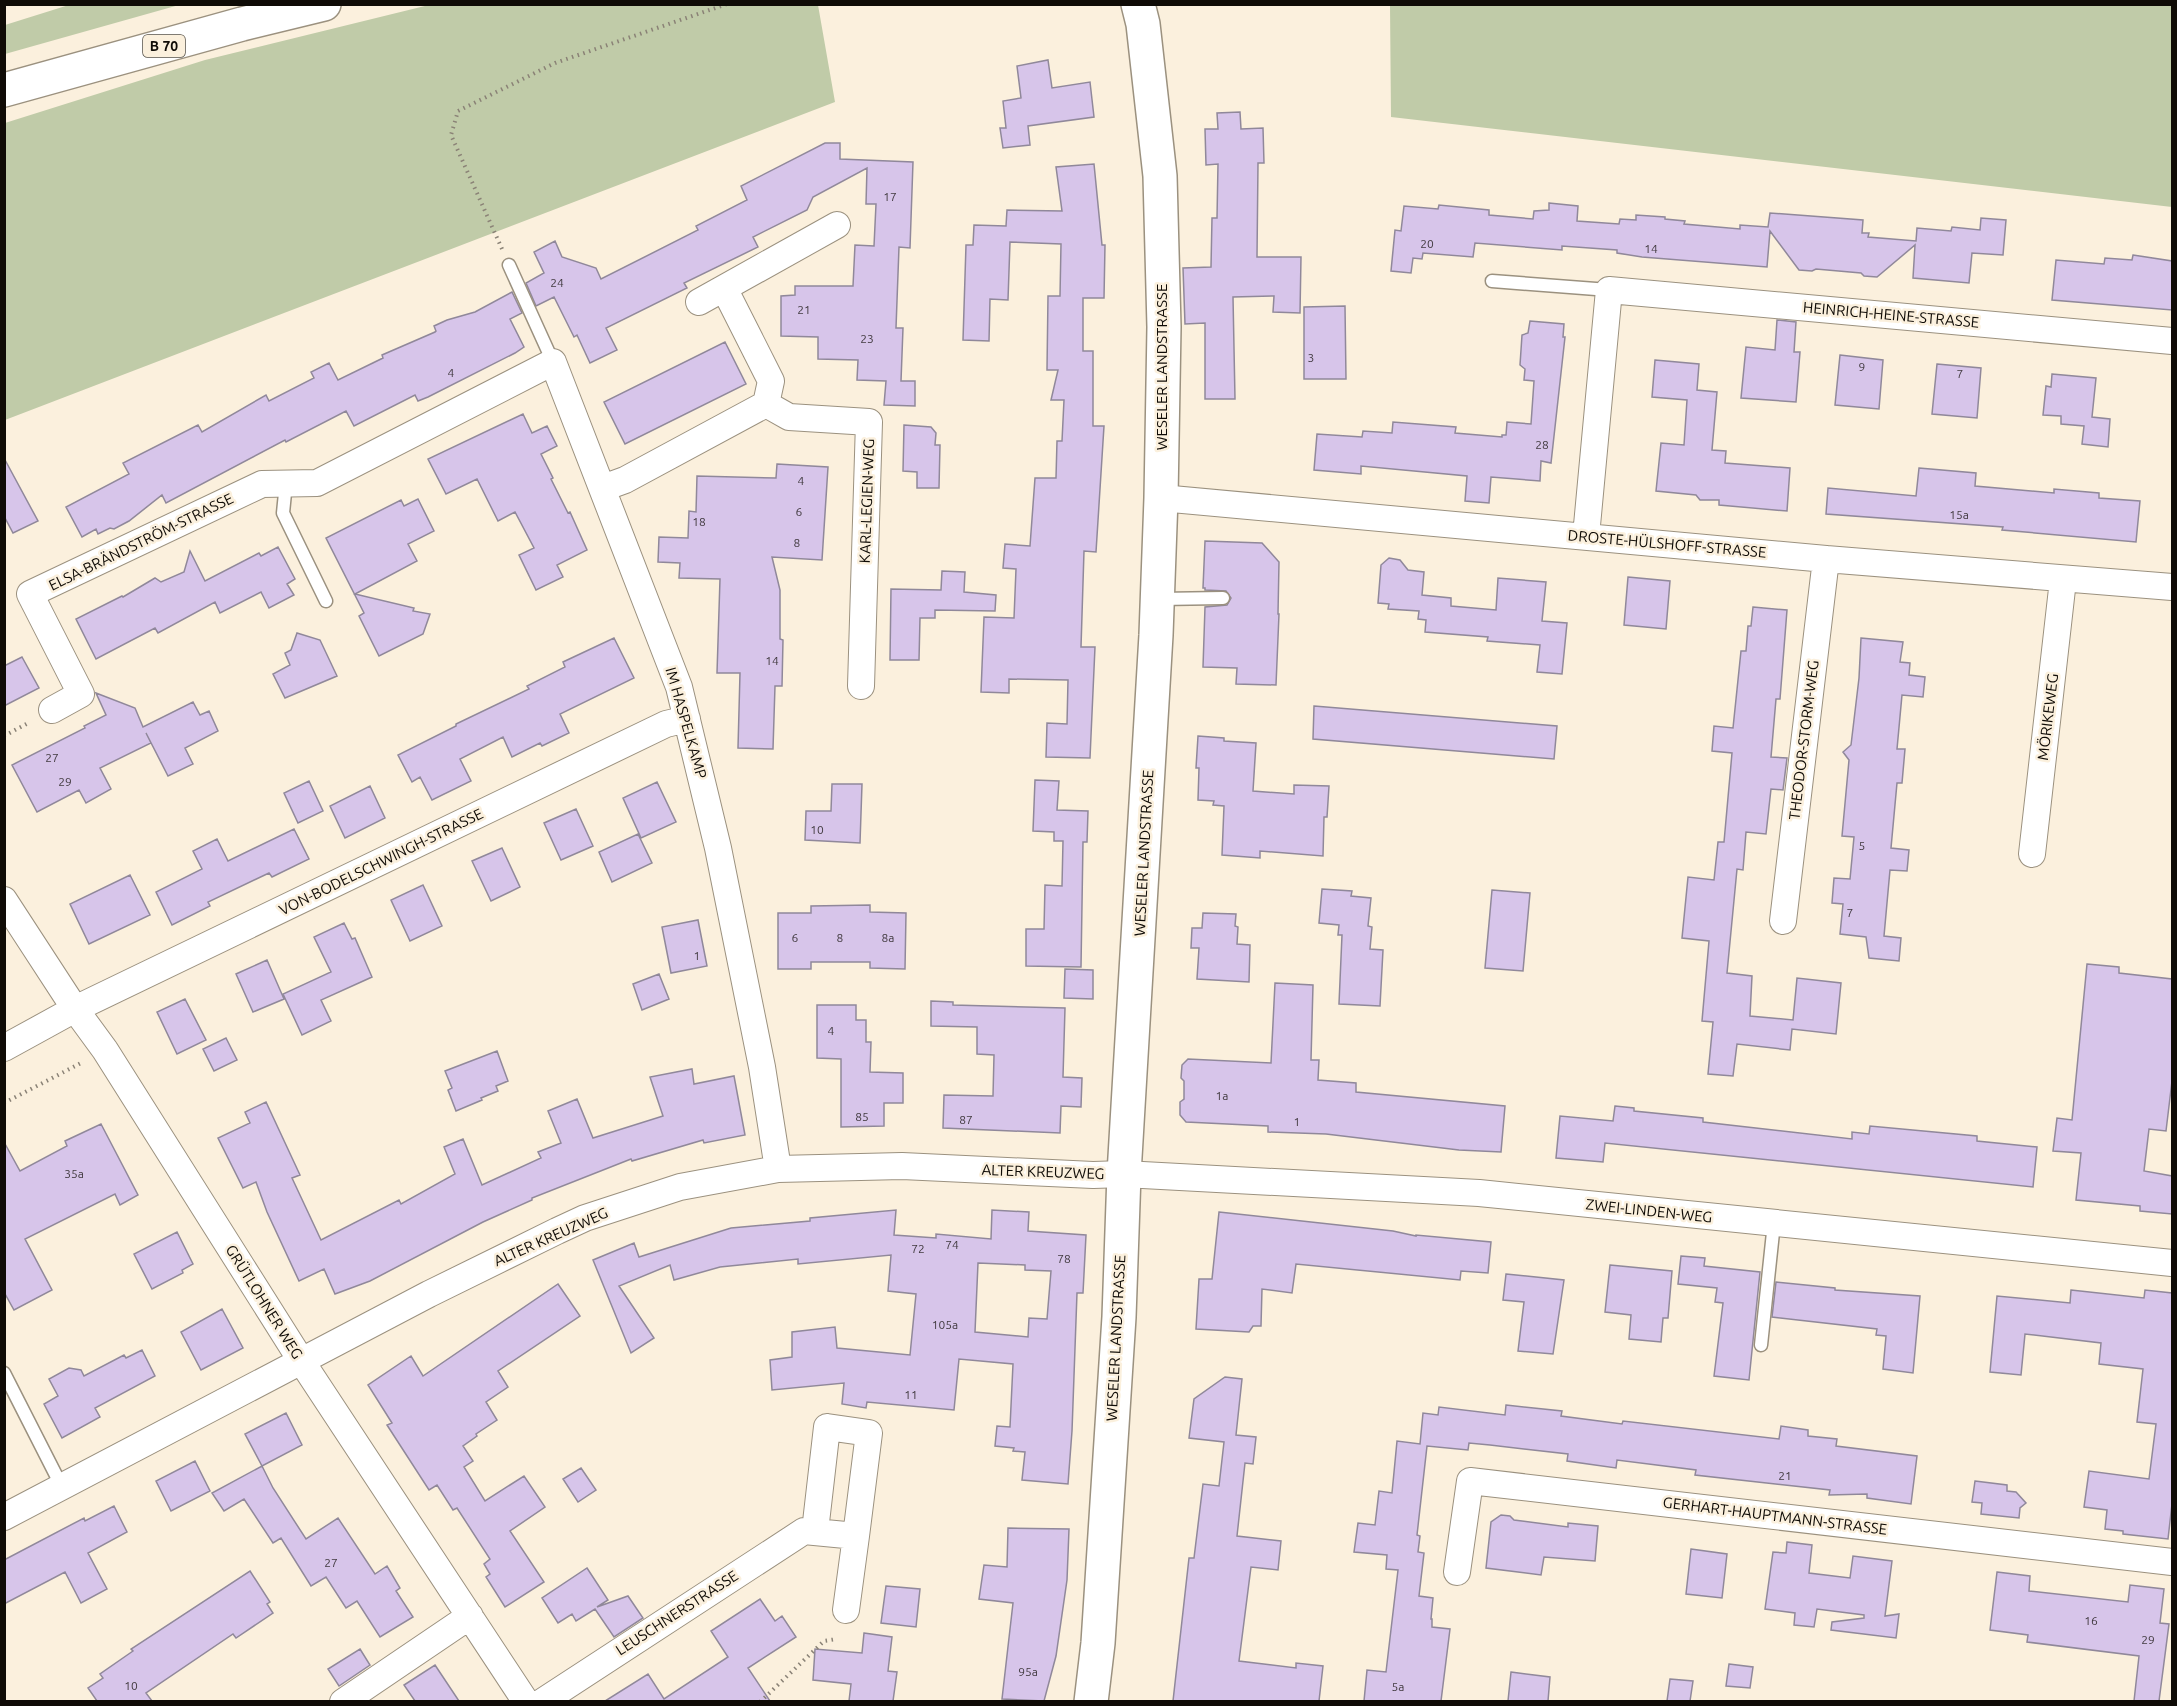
<svg xmlns="http://www.w3.org/2000/svg" width="2177" height="1706" viewBox="0 0 2177 1706" font-family="Ubuntu,sans-serif">
  <style>
    .green { fill: #c0cba8 }
    .building { fill: #d7c5ea; stroke: #90889a; stroke-width: 1.5; fill-rule: evenodd }
    .lines { fill: none; stroke-linecap: round; stroke-linejoin: round }
    .lane-casing { stroke: #9b917f; stroke-width: 15 }
    .street-casing { stroke: #9b917f; stroke-width: 28 }
    .secondary-casing { stroke: #9b917f; stroke-width: 36 }
    .primary-casing { stroke: #9b917f; stroke-width: 36 }
    .path { stroke: #8a8276; stroke-width: 4; stroke-dasharray: 1.5 4.5; stroke-linecap: butt }
    .lane { stroke: #fff; stroke-width: 12 }
    .street { stroke: #fff; stroke-width: 26 }
    .secondary { stroke: #fff; stroke-width: 33 }
    .primary { stroke: #fff; stroke-width: 33 }
    .labels { text-anchor: middle; stroke-width: 5; stroke-linejoin: round; paint-order: stroke }
    .number-label { font-size: 12px; fill: #413a3f }
    .shield { fill: #fbf0dd; stroke: #565046; stroke-width: 1.5 }
    .shield-label { font-size: 14px; font-weight: bold; fill: #0f0b06 }
    .street-label { font-size: 15px; fill: #0f0b06; stroke: #fbf0dd }
  </style>
  <rect width="100%" height="100%" fill="#fbf0dd"/>
  <path class="green" d="M72 4H179V5L5 54V25Z
    M433 4 818 5 835 102 5 420V123L205 60Z
    M1390 5H2172V207L1391 117Z"/>
  <path class="building" d="M1048 60 1052 88 1090 82 1094 117 1028 126 1030 145 1003 148 1000 128H1006L1003 101 1021 98 1017 66Z
    M1240 112 1241 129 1263 128 1264 163H1258L1257 257H1301L1300 313 1273 312 1274 296 1233 297 1235 399H1205V323L1185 324 1183 268 1211 267 1212 218H1217L1218 164 1206 165 1205 129H1218L1217 113Z
    M825 143H840V159L913 162 910 248 899 247 896 328H903L901 381H915V406L884 405 886 381 857 380 858 360 818 359V337L781 336V296L795 295V286H853L855 245 874 246 876 204H866L867 168 813 197 807 210 753 237 758 247 684 283 687 288 606 328 617 350 590 363 577 335 574 337 554 297 536 306 526 283 544 273 534 252 555 241 562 257 596 268 601 279 698 230 696 226 747 200 741 186Z
    M1094 164 1102 245H1105L1104 298H1083V351H1093V426H1104L1096 552 1084 551 1081 647H1095L1090 758 1046 757 1047 723 1067 724 1068 680 1009 679V693L981 692 984 617 1014 618 1016 569 1003 568 1005 544 1030 546 1035 478H1056L1057 441H1062L1064 400H1051L1058 370H1047L1048 296H1060L1061 244 1010 242 1008 300 990 299 989 341 963 340 966 245H973L974 225 1006 226 1007 210 1062 211 1056 167Z
    M1549 203 1578 206 1577 221 1619 224 1620 219 1636 220V215L1665 217V219L1685 221 1684 224 1740 229V225L1768 227 1770 213 1863 220 1862 233H1869L1868 237 1916 241 1917 228 1951 231 1952 227 1980 230 1981 218 2006 220 2003 255 1972 253 1969 283 1913 278 1915 245 1877 277 1864 276 1861 273 1816 269 1812 271 1799 270 1770 231 1767 267 1642 257 1617 253V250L1562 246V250L1475 243 1473 257 1423 253 1422 259 1413 258 1411 273 1391 271 1395 230 1401 231 1404 206 1438 209 1439 205 1489 210V215L1533 219 1534 211 1549 210Z
    M2133 255 2172 261V310L2052 300 2056 260 2104 264 2105 258 2132 260Z
    M512 292 522 313 510 319 524 347 515 353 428 397 418 401 415 395 354 426 346 411 286 442 285 440 166 503 162 495 129 521 114 529 110 528 98 534 96 529 82 537 66 507 129 474 123 463 198 425 202 432 266 395 269 401 314 378 311 372 329 363 338 380 383 358 382 355 435 332 436 331 434 326 447 320 475 312Z
    M1345 306 1346 379H1304V307Z
    M1777 320 1796 322 1794 352H1800L1796 402 1741 398 1746 347 1775 350Z
    M1530 321 1564 324 1563 337H1565L1551 463 1541 461 1540 481 1491 477 1489 503 1465 501 1467 476 1361 466V474L1314 470 1317 434 1362 437 1363 431 1392 433 1393 422 1456 427 1455 433 1502 437V435H1506L1507 422 1531 424 1534 381 1524 380 1525 369 1520 365 1522 335 1528 333Z
    M725 342 746 384 625 444 604 402Z
    M1840 355 1883 360 1879 409 1835 405Z
    M1655 360 1699 364 1697 390 1717 392 1712 450 1726 451 1725 463 1790 468 1787 511 1719 505V500H1700L1696 495 1656 491 1661 443 1684 445 1687 400 1652 397Z
    M1937 364 1981 368 1977 418 1932 414Z
    M2052 374 2096 378 2092 417 2110 419 2108 447 2082 444 2084 426 2061 424V416L2043 415 2046 386 2051 387Z
    M523 414 532 433 547 426 557 446 541 454 553 478 551 479 568 513 570 512 587 550 557 565 563 577 536 590 519 555 534 548 515 512 498 521 477 479 446 494 428 459Z
    M904 425 931 427 936 433 935 445H940L939 488H917V472L903 471Z
    M4 458 38 521 13 533 4 516Z
    M777 464 828 467 822 560 772 557 780 590V639L783 640 782 686H775L773 749 738 748 740 673H717L720 579 679 578 680 563 658 562 659 537 688 538 689 511 696 512 697 476 776 478Z
    M1919 468 1976 473 1975 486 2054 493V489L2099 493V498L2140 501 2136 542 2002 530 2003 527 1826 514 1828 488 1916 496Z
    M418 499 434 531 408 544 417 561 355 594 414 608 413 611 430 614 423 634 379 656 359 616 364 613 326 538 401 500 404 506Z
    M1205 541 1262 543 1279 562 1278 614H1279L1276 685 1236 684 1237 668 1203 667 1205 607 1227 605 1231 598 1226 591 1205 590V588H1203Z
    M278 547 295 579 287 584 294 595 269 608 261 592 220 613 215 602 158 633 155 628 96 659 76 619 122 596 123 597 155 578 161 582 184 572 190 551 205 581 259 553 261 556Z
    M1389 558 1400 560 1408 570 1424 572 1422 595 1451 598V606L1496 610 1498 578 1546 582 1542 621 1567 623 1562 674 1537 672 1540 645 1487 641 1488 637 1425 632 1426 620 1418 619 1419 611 1388 609 1389 604 1378 603 1381 565Z
    M942 571 965 572 964 592 996 595 995 611 935 610V618H920L919 660H890L891 589 941 590Z
    M1628 577 1670 581 1666 629 1624 625Z
    M1753 607 1787 610 1780 699H1776L1771 757 1787 758 1783 790 1771 789 1766 834 1746 832 1743 870 1737 869 1727 973 1752 976 1750 1016 1793 1020 1797 978 1841 983 1836 1034 1792 1029 1790 1050 1737 1044 1733 1076 1708 1074 1713 1022 1702 1021 1709 941 1682 938 1688 877 1714 880 1718 842H1724L1732 753 1712 751 1714 726 1733 728 1741 651H1746L1748 626H1751Z
    M297 633 320 640 337 676 285 698 273 674 290 665 285 653 291 650Z
    M614 638 634 678 560 714 569 733 542 746 540 743 512 757 503 737 460 759 471 781 432 800 420 777 412 782 398 755 456 726V724L529 689 527 686 565 667 563 662Z
    M1861 638 1903 642 1900 662 1910 663 1909 675 1925 677 1923 697 1902 695 1897 749H1905L1902 783H1897L1891 848 1909 850 1907 871 1890 870 1884 936 1901 938 1899 961 1869 958 1866 937 1840 934 1843 904 1832 903 1834 878 1850 879 1854 837 1842 836 1849 760 1843 752 1851 745 1859 678Z
    M22 657 39 688 4 706V666Z
    M96 693 135 708 143 727 193 702 200 715 209 711 218 731 185 748 193 764 168 776 146 733 151 743 100 768 111 789 86 803 79 790 37 812 12 765 85 728 84 726 106 715Z
    M1314 706 1557 726 1554 759 1313 739Z
    M1198 736 1224 738V741L1256 743 1253 791 1294 794V785L1329 786 1327 817H1324L1323 856 1260 851V858L1222 855 1224 806 1213 805 1214 801 1198 800 1199 768H1196Z
    M1035 780 1059 781 1057 810 1088 811 1087 842H1083L1081 967 1026 966V929H1044L1045 885 1062 886 1063 841H1054V832L1033 831Z
    M309 781 323 811 298 823 284 793Z
    M657 782 676 822 641 838 623 798Z
    M832 784H862L860 843 805 840 806 811H831Z
    M370 786 385 818 345 838 330 806Z
    M576 809 593 846 561 860 544 823Z
    M294 829 309 859 272 877 269 873 208 902 210 906 172 925 156 892 202 869 193 851 217 839 228 861Z
    M638 834 652 863 612 882 599 852Z
    M502 848 520 887 491 901 472 861Z
    M130 875 150 915 89 944 70 904Z
    M423 885 442 926 410 941 391 900Z
    M1322 889 1352 891 1351 896 1371 898 1368 926 1372 927 1370 949 1383 950 1380 1006 1339 1004 1342 935H1338L1339 925 1319 923Z
    M1492 890 1530 893 1523 971 1485 968Z
    M870 905V912L906 913 905 969 870 968V962H811V969H778V913H811V906Z
    M1203 913 1236 914 1235 926 1238 927 1237 944 1250 945 1249 982 1197 979 1199 948H1191L1192 928H1202Z
    M698 920 707 966 671 973 662 927Z
    M344 923 352 939 355 938 372 977 321 1000 331 1021 302 1035 283 994 331 972 314 937Z
    M267 960 284 999 253 1012 236 974Z
    M2087 964 2119 967V973L2172 979V1081L2166 1131 2149 1129 2144 1171 2172 1176V1214L2140 1211V1206L2076 1200 2081 1153 2053 1151 2057 1118 2072 1120Z
    M1065 969 1093 970V999L1064 998Z
    M659 974 669 999 642 1010 633 984Z
    M1275 983 1313 985 1311 1060H1319L1318 1080 1356 1083V1092L1505 1106 1501 1152 1459 1150 1326 1134 1268 1132V1126L1186 1122 1180 1115V1102L1184 1099V1081L1181 1078 1182 1065 1188 1059 1271 1063Z
    M185 999 206 1040 177 1054 157 1012Z
    M931 1001 953 1002V1005L1065 1008 1063 1077 1082 1078 1081 1107 1061 1106 1060 1133 943 1128 944 1095 993 1096 994 1055 977 1054V1027L931 1026Z
    M817 1005H856V1020H866V1042H871L870 1072 903 1073V1103H884V1126L841 1127V1059L817 1058Z
    M226 1038 237 1060 214 1071 203 1049Z
    M497 1051 508 1081 496 1086 498 1091 481 1098 482 1100 456 1111 448 1090 452 1088 445 1071Z
    M692 1069 694 1084 734 1076 745 1135 704 1143 703 1140 632 1161 631 1159 532 1198V1200L483 1222 370 1281 335 1294 324 1269 299 1281 267 1212 256 1182 243 1188 218 1138 250 1123 245 1112 266 1102 300 1175 292 1178 321 1240 399 1200 401 1204 455 1174 444 1147 463 1139 482 1185 541 1158 538 1152 561 1143 548 1111 577 1099 593 1138 663 1116 650 1077Z
    M1615 1106 1634 1108V1111L1703 1118V1122L1852 1139V1132L1869 1134 1870 1126 1977 1136V1141L2037 1147 2033 1187 1605 1143 1603 1162 1556 1158 1560 1116 1613 1121Z
    M101 1124 138 1195 120 1205 115 1194 25 1239 52 1290 14 1310 4 1292V1142L20 1171 67 1146 65 1141Z
    M896 1210 894 1235 936 1238V1234L991 1239 992 1210 1029 1212 1028 1231 1086 1235 1083 1293H1077L1072 1431 1068 1484 1022 1480 1025 1452 1013 1451 1014 1448 995 1446 997 1426 1010 1427 1013 1364 959 1359 954 1410 867 1402 866 1408 842 1404 844 1383 772 1390 770 1360 792 1357V1332L835 1327 837 1348 910 1355 916 1294 888 1291 891 1255 798 1264V1259L720 1267 674 1280 670 1265 619 1286 654 1338 631 1353 593 1260 634 1243 639 1257 731 1228 810 1221V1218ZM978 1263 1025 1265V1270L1051 1271 1047 1319 1029 1318 1028 1337 975 1332Z
    M1219 1212 1393 1231 1416 1236V1235L1491 1242 1488 1273 1461 1271 1460 1280 1296 1264 1292 1293 1262 1289 1261 1326H1253L1249 1332 1196 1329 1199 1279H1212Z
    M177 1232 193 1264 182 1270 183 1273 152 1289 134 1254Z
    M1681 1256 1705 1258 1704 1266 1760 1272 1749 1380 1714 1376 1723 1303 1715 1302 1717 1288 1678 1284Z
    M1610 1265 1672 1271 1668 1318H1663L1661 1342 1629 1339 1631 1315 1605 1312Z
    M1506 1274 1564 1280 1553 1354 1518 1351 1524 1302 1503 1300Z
    M1776 1282 1835 1288V1290L1920 1296 1913 1373 1883 1369 1886 1336 1876 1335 1877 1329 1772 1317Z
    M558 1284 580 1316 498 1371 508 1387 486 1402 497 1420 476 1434 477 1436 463 1446 473 1461 464 1467 485 1501 524 1476 545 1507 510 1531 544 1582 505 1607 486 1577 490 1574 484 1564 490 1559 457 1508 453 1510 437 1485 429 1490 387 1425 392 1423 368 1385 411 1356 423 1376Z
    M2071 1290 2144 1298 2145 1290 2172 1293V1504L2168 1539 2123 1534V1531L2105 1529 2107 1510 2084 1507 2089 1471 2149 1479 2156 1424 2137 1422 2143 1369 2099 1364 2101 1343 2025 1334 2021 1375 1990 1372 1997 1296 2070 1303Z
    M222 1309 243 1348 201 1370 181 1332Z
    M142 1350 155 1376 95 1408 100 1417 62 1438 44 1404 58 1396 49 1379 69 1368 81 1370 84 1376 124 1355 126 1358Z
    M1225 1377 1242 1379 1236 1435 1256 1437 1253 1464 1245 1463 1237 1536 1281 1541 1278 1570 1251 1567 1239 1661 1296 1668V1663L1323 1666 1319 1701H1173L1189 1558H1194L1203 1484 1219 1486 1224 1442 1189 1438 1194 1399Z
    M1506 1405 1562 1411 1561 1416 1622 1424 1623 1421 1779 1439 1781 1426 1808 1430V1436L1837 1439 1836 1446 1917 1456 1911 1504 1867 1498V1494L1829 1495 1830 1490 1695 1475 1696 1470 1617 1460 1616 1468 1567 1461 1568 1454 1490 1445 1469 1443 1468 1450 1427 1446 1417 1535 1420 1536 1418 1552 1424 1553 1419 1596 1433 1598 1431 1619H1432V1627L1450 1629 1441 1701H1364L1367 1670 1386 1672 1398 1570 1386 1569 1387 1555 1354 1552 1358 1523 1375 1525 1379 1491 1392 1493 1397 1441 1420 1444 1423 1413 1438 1415 1439 1407 1505 1415Z
    M286 1413 302 1445 262 1466 245 1434Z
    M195 1461 210 1491 171 1511 156 1481Z
    M262 1466 273 1488 306 1539 338 1518 375 1574 387 1566 400 1588 396 1591 413 1617 380 1637 357 1601 346 1608 326 1577 311 1586 281 1538 273 1543 244 1499 224 1511 212 1493Z
    M581 1468 596 1490 578 1502 563 1479Z
    M1975 1481 2007 1485V1491L2016 1492 2026 1503 2020 1508 2019 1518 1981 1514 1982 1503 1972 1502Z
    M114 1506 127 1532 88 1553 107 1589 81 1603 65 1572 4 1604V1560L84 1518 85 1521Z
    M1501 1515 1510 1516 1514 1520 1568 1527V1523L1598 1526 1595 1561 1544 1557 1541 1575 1486 1568 1491 1522Z
    M1008 1528 1069 1529 1067 1580 1056 1656 1044 1701 1002 1699 1013 1603 979 1599 984 1565 1007 1567Z
    M1787 1542 1812 1545 1809 1573 1850 1578 1853 1556 1892 1561 1885 1616 1899 1614 1896 1638 1831 1630 1832 1622 1864 1618V1615L1817 1609 1814 1627 1794 1625 1795 1613 1765 1609 1773 1552 1786 1553Z
    M1691 1549 1727 1554 1722 1598 1686 1594Z
    M587 1568 608 1600 597 1607 628 1596 643 1618 614 1637 595 1609 576 1621 572 1614 558 1623 542 1598Z
    M250 1571 270 1602 267 1604 273 1613 236 1638 233 1634 146 1693 152 1701H97L88 1688 103 1678 100 1674 133 1651 131 1649Z
    M1997 1572 2030 1576 2029 1591 2128 1602 2130 1585 2164 1589 2160 1623 2169 1624 2159 1701H2134L2139 1656 2027 1642 2028 1635 1990 1630Z
    M886 1586 920 1589 916 1627 881 1623Z
    M760 1599 775 1621 782 1616 796 1637 748 1668 770 1701H605L648 1674 664 1699 728 1657 711 1631Z
    M864 1633 892 1637 888 1671 897 1672 893 1701H849L851 1684 813 1680 815 1649 862 1653Z
    M360 1649 370 1665 339 1686 328 1669Z
    M1729 1664 1753 1667 1750 1688 1726 1686Z
    M435 1665 459 1701H415L404 1685Z
    M1511 1672 1550 1677 1548 1701H1508Z
    M1670 1679 1693 1681 1690 1701H1667Z"/>
  <g class="lines">
    <g class="lane-casing">
      <path id="lane" d="M509 265 553 362
        M1492 281 1609 290
        M286 483 283 513 326 601
        M1159 599 1223 598
        M1761 1345 1774 1223
        M4 1373 62 1487"/>
    </g>
    <g class="street-casing">
      <path id="street" d="M724 288 771 381 766 404
        M699 302 837 225
        M603 488 625 480 766 404 789 417 869 422 861 686
        M1161 498 1826 559 2172 587
        M1586 536 1609 290 2172 341
        M52 710 81 694 30 594 262 484 317 483 553 362 679 687 718 848 762 1067 778 1169
        M2032 854 2063 580
        M4 900 75 1009 105 1050 302 1362 526 1702
        M1783 921 1826 559
        M4 1048 75 1009 666 724 687 719
        M4 1517 429 1294 557 1231 585 1218 680 1187 778 1169 902 1166 1093 1175 1124 1174 1479 1193 2172 1263
        M815 1531 827 1427 869 1433 856 1536
        M1457 1572 1470 1481 2172 1562
        M343 1702 470 1616
        M542 1702 804 1531 856 1536 846 1610"/>
    </g>
    <g class="secondary-casing">
      <path id="secondary" d="M1091 1702 1098 1643 1119 1317 1124 1174 1156 635 1161 498 1164 327 1160 176 1143 24 1138 4"/>
    </g>
    <g class="primary-casing">
      <path id="primary" d="M4 90 242 24 324 4"/>
    </g>
    <path class="path" d="M502 249 451 135 458 111 555 63 727 4
      M4 736 30 722
      M4 1103 83 1062
      M760 1702 824 1641 837 1639"/>
    <use href="#lane" class="lane"/>
    <use href="#street" class="street"/>
    <use href="#secondary" class="secondary"/>
    <use href="#primary" class="primary"/>
  </g>
  <g class="labels">
    <g class="number-label">
      <text x="890" y="201">17</text>
      <text x="1427" y="248">20</text>
      <text x="1651" y="253">14</text>
      <text x="557" y="287">24</text>
      <text x="804" y="314">21</text>
      <text x="867" y="343">23</text>
      <text x="1311" y="362">3</text>
      <text x="1862" y="371">9</text>
      <text x="451" y="377">4</text>
      <text x="1960" y="378">7</text>
      <text x="1542" y="449">28</text>
      <text x="801" y="485">4</text>
      <text x="799" y="516">6</text>
      <text x="1959" y="519">15a</text>
      <text x="699" y="526">18</text>
      <text x="797" y="547">8</text>
      <text x="772" y="665">14</text>
      <text x="52" y="762">27</text>
      <text x="65" y="786">29</text>
      <text x="817" y="834">10</text>
      <text x="1862" y="850">5</text>
      <text x="1850" y="917">7</text>
      <text x="795" y="942">6</text>
      <text x="840" y="942">8</text>
      <text x="888" y="942">8a</text>
      <text x="697" y="960">1</text>
      <text x="831" y="1035">4</text>
      <text x="1222" y="1100">1a</text>
      <text x="862" y="1121">85</text>
      <text x="966" y="1124">87</text>
      <text x="1297" y="1126">1</text>
      <text x="74" y="1178">35a</text>
      <text x="952" y="1249">74</text>
      <text x="918" y="1253">72</text>
      <text x="1064" y="1263">78</text>
      <text x="945" y="1329">105a</text>
      <text x="911" y="1399">11</text>
      <text x="1785" y="1480">21</text>
      <text x="331" y="1567">27</text>
      <text x="2091" y="1625">16</text>
      <text x="2148" y="1644">29</text>
      <text x="1028" y="1676">95a</text>
      <text x="131" y="1690">10</text>
      <text x="1398" y="1691">5a</text>
    </g>
    <rect class="shield" x="143" y="35" width="42" height="22" rx="4.5"/>
    <g class="shield-label">
      <text x="164" y="51">B 70</text>
    </g>
    <g class="street-label">
      <text transform="translate(1891 315) rotate(5)" y="5">HEINRICH-HEINE-STRASSE</text>
      <text transform="translate(1162 367) rotate(-90)" y="5">WESELER LANDSTRASSE</text>
      <text transform="translate(867 501) rotate(-88)" y="5">KARL-LEGIEN-WEG</text>
      <text transform="translate(141 542) rotate(-26)" y="5">ELSA-BRÄNDSTRÖM-STRASSE</text>
      <text transform="translate(1667 544) rotate(5)" y="5">DROSTE-HÜLSHOFF-STRASSE</text>
      <text transform="translate(2048 717) rotate(-83)" y="5">MÖRIKEWEG</text>
      <text transform="translate(686 723) rotate(74)" y="5">IM HASPELKAMP</text>
      <text transform="translate(1804 740) rotate(-83)" y="5">THEODOR-STORM-WEG</text>
      <text transform="translate(1144 853) rotate(-87)" y="5">WESELER LANDSTRASSE</text>
      <text transform="translate(381 862) rotate(-26)" y="5">VON-BODELSCHWINGH-STRASSE</text>
      <text transform="translate(1043 1172) rotate(2)" y="5">ALTER KREUZWEG</text>
      <text transform="translate(1649 1211) rotate(6)" y="5">ZWEI-LINDEN-WEG</text>
      <text transform="translate(551 1237) rotate(-24)" y="5">ALTER KREUZWEG</text>
      <text transform="translate(264 1302) rotate(58)" y="5">GRÜTLOHNER WEG</text>
      <text transform="translate(1116 1338) rotate(-87)" y="5">WESELER LANDSTRASSE</text>
      <text transform="translate(1775 1516) rotate(7)" y="5">GERHART-HAUPTMANN-STRASSE</text>
      <text transform="translate(677 1613) rotate(-33)" y="5">LEUSCHNERSTRASSE</text>
    </g>
  </g>
  <rect width="2177" height="1706" fill="none" stroke="#0f0b06" stroke-width="12"/>
</svg>
